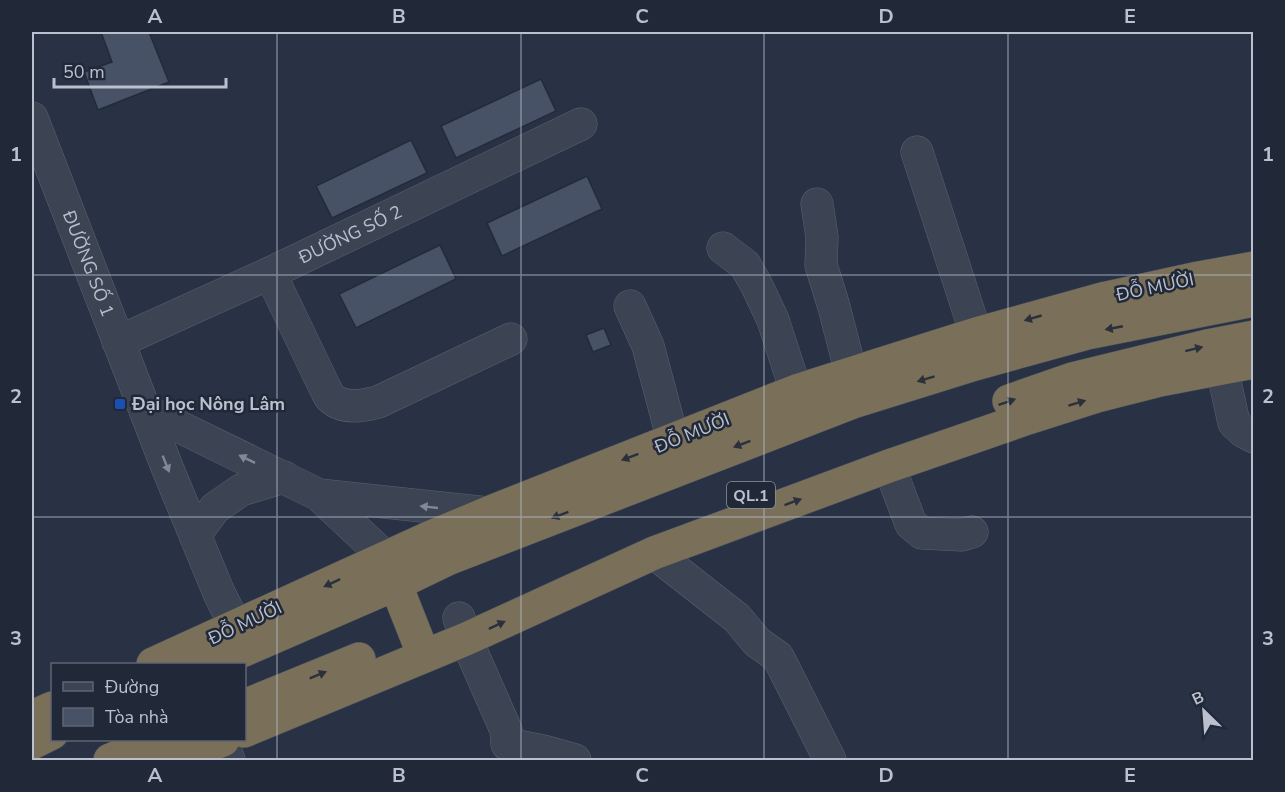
<svg xmlns="http://www.w3.org/2000/svg" width="1285" height="792" viewBox="0 0 1285 792" font-family="'Nunito Sans',sans-serif">
  <style>
    .building { fill: #475266; stroke: #232b3b; stroke-width: 1.5 }
    .lines { fill: none; stroke-linecap: round; stroke-linejoin: round }
    .minor-casing { stroke: #5b6271; stroke-width: 33 }
    .highway-casing { stroke: #474f5e; stroke-width: 34 }
    .minor { stroke: #3c4454; stroke-width: 32 }
    .highway { stroke: #7a6f59; stroke-width: 33 }
    .oneway { fill: #2a303c }
    .oneway2 { fill: #818897 }
    .grid { fill: none; stroke: #bac0cd; stroke-width: 1.5; stroke-opacity: 0.55 }
    .transit-dot { fill: #1a4fb4; stroke: #212939; stroke-width: 2 }
    .labels { text-anchor: middle; stroke-width: 5; stroke-linejoin: round; paint-order: stroke }
    .shield { fill: #212939; stroke: #8c93a1; stroke-width: 1.5 }
    .shield-label { font-size: 16px; font-weight: bold; fill: #bac0cd }
    .street-label { font-size: 18px; fill: #bac0cd; stroke: #212939 }
    .poi-label { font-size: 18px; font-weight: bold; fill: #bac0cd; stroke: #212939; text-anchor: start }
    .neatline { fill: none; stroke: #bac0cd; stroke-width: 2 }
    .grid-label { font-size: 20px; text-anchor: middle; font-weight: bold; fill: #bac0cd }
  </style>
  <rect width="100%" height="100%" fill="#283244"/>
  <path class="building" d="M101 32H149L169 82 98 110 84 72 112 62Z
    M541 79 556 111 456 158 441 126Z
    M411 140 427 173 332 218 316 186Z
    M587 176 602 209 502 256 487 223Z
    M440 245 456 279 356 328 339 294Z
    M604 328 611 345 593 352 586 335Z"/>
  <g class="lines">
    <g class="minor-casing">
      <g id="minor">
        <path id="s1" d="M32 118 167 467 219 593 236 627"/>
        <path d="M917 152 976 334"/>
        <path d="M817 204 822 237 821 265 834 307 851 373"/>
        <path d="M723 248 745 265 756 284 773 320 796 391"/>
        <path d="M270 273 325 388C327 391 328 395 330 397 343 410 363 406 378 402L511 339"/>
        <path d="M630 306 648 346 673 440"/>
        <path id="s2" d="M118 342 270 273 581 124"/>
        <path d="M1222 368 1234 423 1244 432 1254 437"/>
        <path d="M145 410 319 495 386 558"/>
        <path d="M889 466 911 524 922 533 962 535 972 532"/>
        <path d="M319 495 488 513"/>
        <path d="M195 535 215 508 241 490 284 477"/>
        <path d="M654 553 737 618 757 642 778 657 830 760"/>
        <path d="M459 618 466 639 506 730 507 744 543 751 575 760"/>
        <path d="M221 740 229 760"/>
      </g>
    </g>
    <g class="highway-casing">
      <path id="highway" d="M1009 401 1072 379 1207 346 1254 337
        M388 565 424 656
        M153 664 433 536 488 513 796 391 976 334 1106 298 1193 279 1254 268
        M212 664 396 584 450 558 853 402 975 364 1087 333 1254 300
        M244 706 359 659
        M32 717 52 708
        M244 731 466 639 654 553 889 466 1028 418 1097 396 1160 380 1254 362
        M32 743 52 733
        M110 760 162 740
        M170 760 223 740"/>
    </g>
    <use href="#minor" class="minor"/>
    <use href="#highway" class="highway"/>
  </g>
  <defs><path id="oneway-solid" d="M-6-.8H1V-3.2L6.5 0L1 3.2V.8H-6Z" transform="scale(1.5)"/></defs>
  <g class="oneway">
    <use href="#oneway-solid" transform="translate(1033 318) rotate(164)"/>
    <use href="#oneway-solid" transform="translate(1114 328) rotate(169)"/>
    <use href="#oneway-solid" transform="translate(1194 349) rotate(-14)"/>
    <use href="#oneway-solid" transform="translate(926 379) rotate(163)"/>
    <use href="#oneway-solid" transform="translate(1007 402) rotate(-19)"/>
    <use href="#oneway-solid" transform="translate(1077 403) rotate(-17)"/>
    <use href="#oneway-solid" transform="translate(742 444) rotate(159)"/>
    <use href="#oneway-solid" transform="translate(630 457) rotate(159)"/>
    <use href="#oneway-solid" transform="translate(793 502) rotate(-20)"/>
    <use href="#oneway-solid" transform="translate(560 515) rotate(159)"/>
    <use href="#oneway-solid" transform="translate(332 583) rotate(155)"/>
    <use href="#oneway-solid" transform="translate(497 625) rotate(-25)"/>
    <use href="#oneway-solid" transform="translate(318 675) rotate(-22)"/>
  </g>
  <g class="oneway2">
    <use href="#oneway-solid" transform="translate(247 459) rotate(-154)"/>
    <use href="#oneway-solid" transform="translate(166 464) rotate(68)"/>
    <use href="#oneway-solid" transform="translate(429 507) rotate(-174)"/>
  </g>
  <path class="grid" d="M277 32V760M521 32V760M764 32V760M1008 32V760M32 275H1254M32 517H1254"/>
  <rect class="transit-dot" x="114" y="398" width="12" height="12" rx="3"/>
  <g class="labels">
    <rect class="shield" x="727" y="482" width="48" height="26" rx="4.5"/>
    <g class="shield-label">
      <text x="751" y="501">QL.1</text>
    </g>
    <g class="street-label">
      <text dy="6" stroke="none"><textPath href="#s2" startOffset="256">ĐƯỜNG SỐ 2</textPath></text>
      <text dy="6" stroke="none"><textPath href="#s1" startOffset="156">ĐƯỜNG SỐ 1</textPath></text>
      <text transform="translate(1155 287) rotate(-12)" y="6">ĐỖ MƯỜI</text>
      <text transform="translate(692 433) rotate(-22)" y="6">ĐỖ MƯỜI</text>
      <text transform="translate(245 623) rotate(-25)" y="6">ĐỖ MƯỜI</text>
    </g>
    <g class="poi-label">
      <text x="132" y="410">Đại học Nông Lâm</text>
    </g>
  </g>
  <rect width="1285" height="792" fill="none" stroke="#212939" stroke-width="66"/>
  <rect x="51" y="663" width="195" height="78" fill="#212939" stroke="#5e6574" stroke-width="1.5"/>
  <rect x="63" y="682" width="30" height="9" fill="#3c4454" stroke="#5e6574" stroke-width="1.5"/>
  <text x="105" y="693" font-size="18" fill="#bac0cd">Đường</text>
  <rect x="63" y="708" width="30" height="18" fill="#475266" stroke="#5e6574" stroke-width="1.5"/>
  <text x="105" y="723" font-size="18" fill="#bac0cd">Tòa nhà</text>
  <g transform="translate(1204 711) rotate(335)" stroke="#212939" stroke-width="4.5" paint-order="stroke">
  <path d="M0-4.5L10 22L0 15L-10 22Z" fill="#bac0cd"/>
  <text y="-9" font-size="16" font-weight="bold" text-anchor="middle" fill="#bac0cd">B</text>
  </g>
  <path d="M54 78v9h172v-9" fill="none" stroke="#bac0cd" stroke-width="3"/>
  <text x="63" y="78" font-size="18" fill="#bac0cd" stroke="#212939" stroke-width="4.5" paint-order="stroke">50 m</text>
  <rect x="33" y="33" width="1219" height="726" class="neatline"/>
  <g class="grid-label">
    <text x="155" y="23">A</text>
    <text x="399" y="23">B</text>
    <text x="642" y="23">C</text>
    <text x="886" y="23">D</text>
    <text x="1130" y="23">E</text>
    <text x="16" y="161">1</text>
    <text x="1268" y="161">1</text>
    <text x="16" y="403">2</text>
    <text x="1268" y="403">2</text>
    <text x="16" y="645">3</text>
    <text x="1268" y="645">3</text>
    <text x="155" y="782">A</text>
    <text x="399" y="782">B</text>
    <text x="642" y="782">C</text>
    <text x="886" y="782">D</text>
    <text x="1130" y="782">E</text>
  </g>
</svg>
